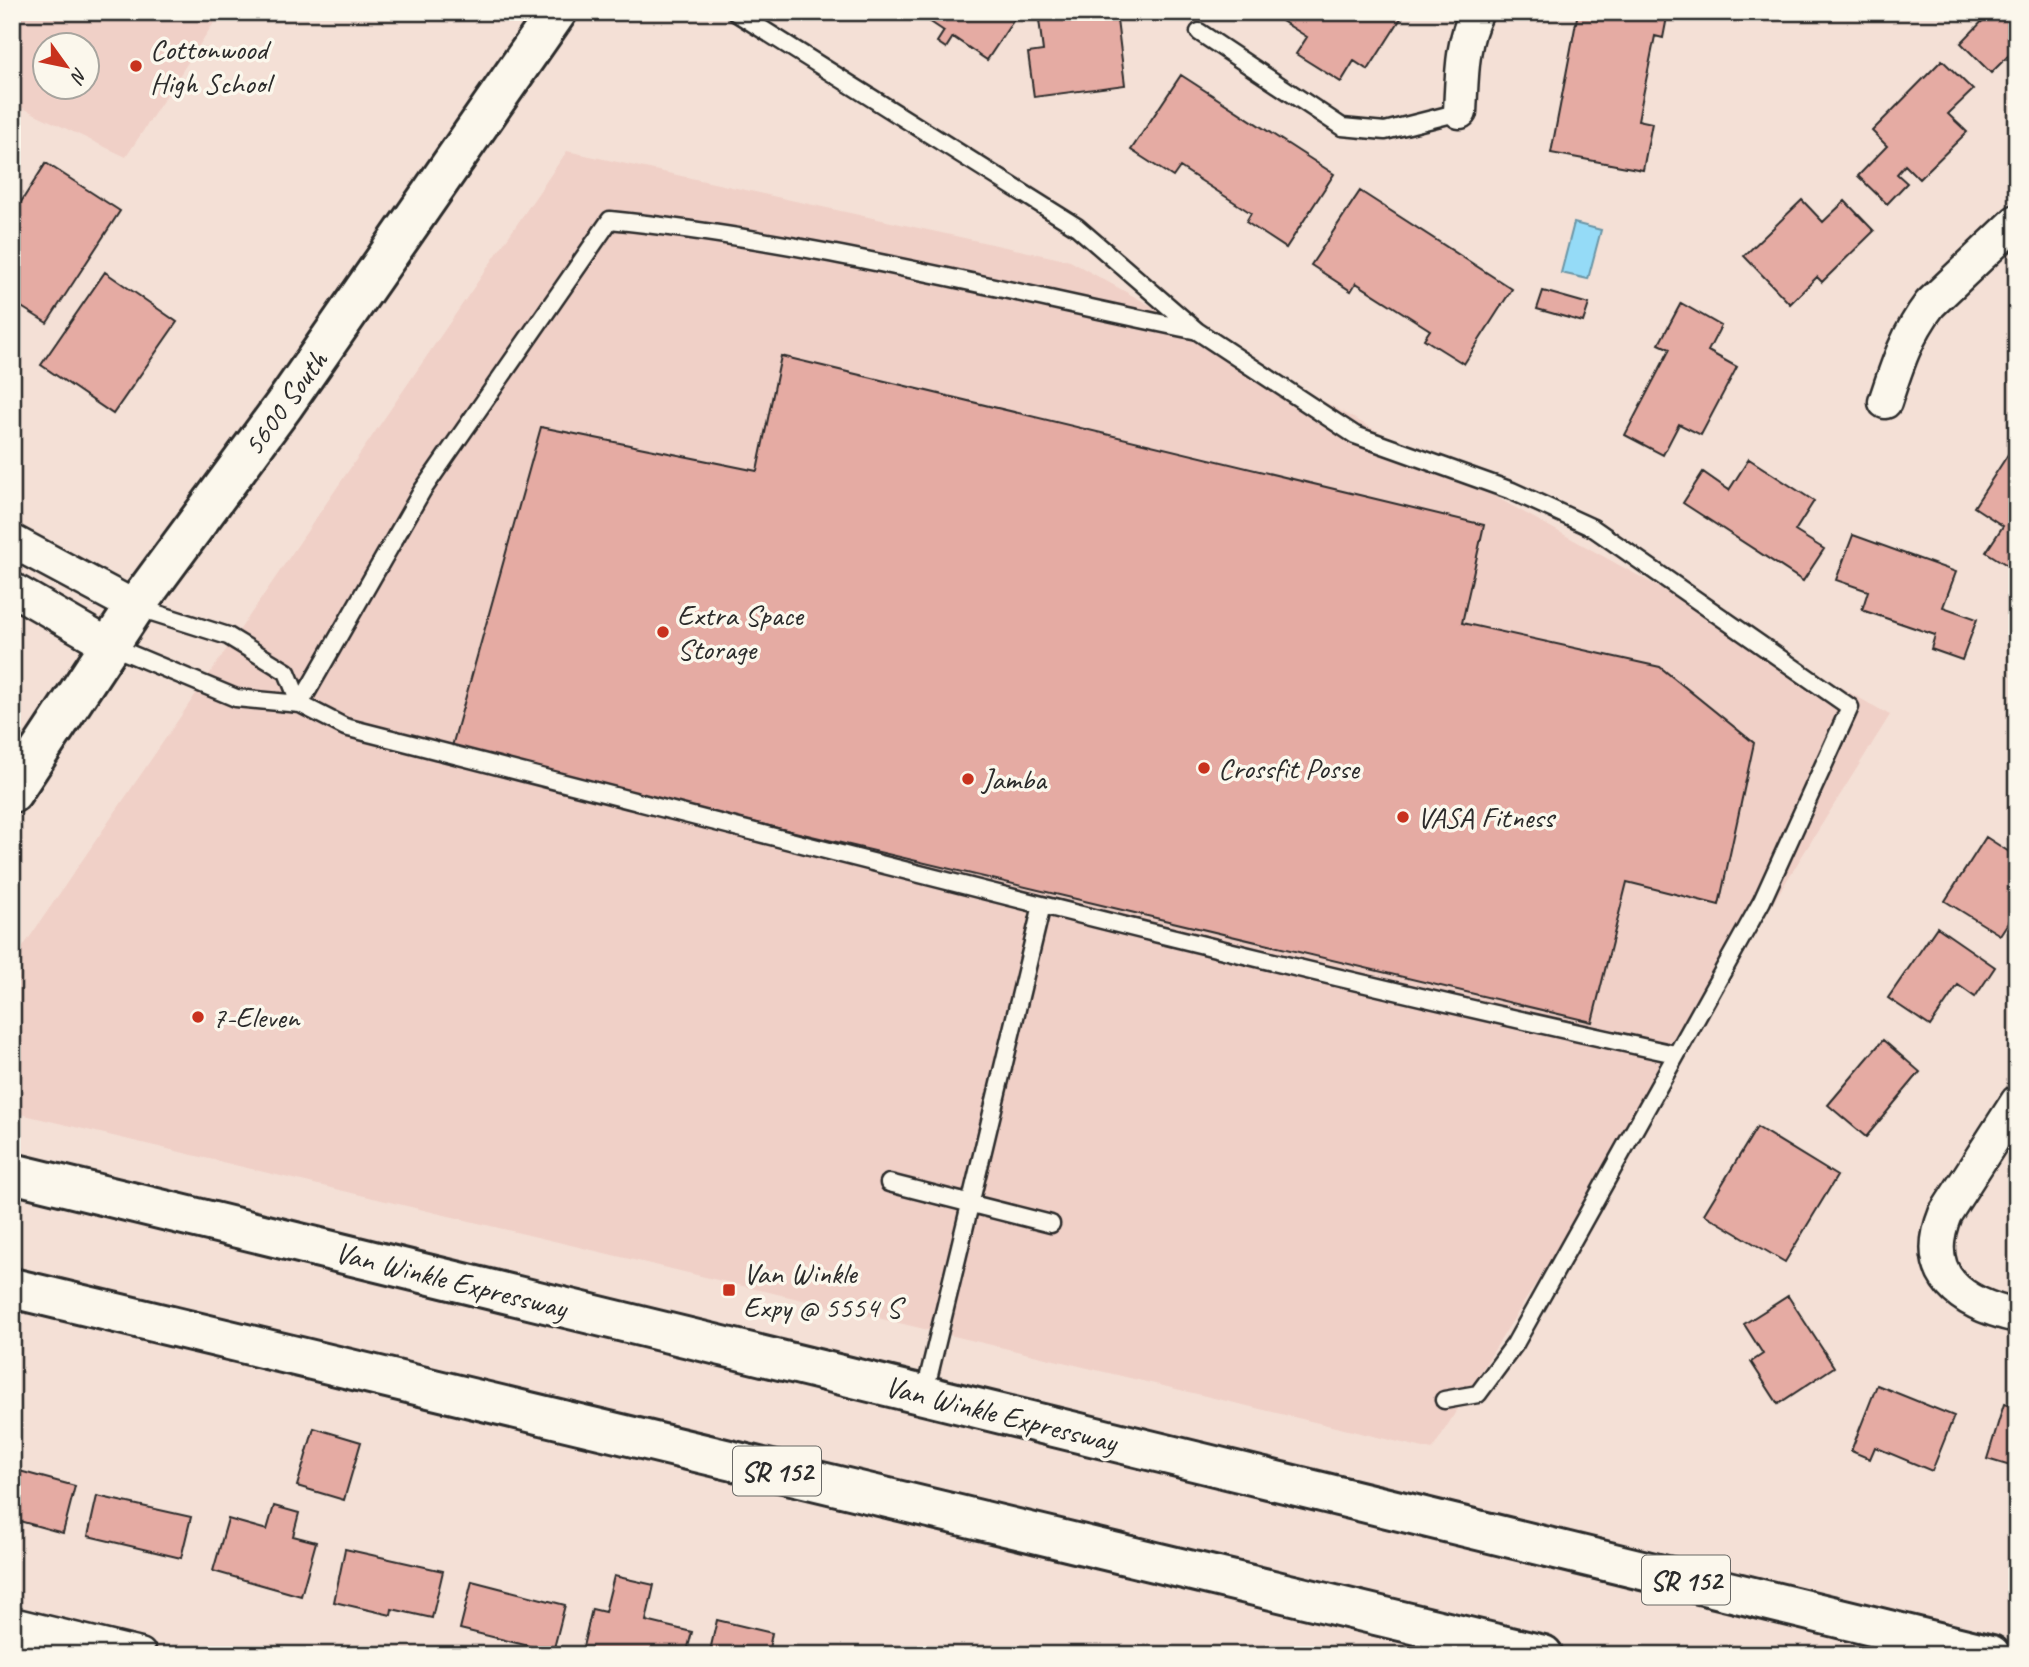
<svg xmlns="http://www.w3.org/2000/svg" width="2029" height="1667" viewBox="0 0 2029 1667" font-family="Caveat,sans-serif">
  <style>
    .built { fill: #f0d0c7; fill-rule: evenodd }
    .water { fill: #95dbf7; stroke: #6b95a5; stroke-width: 2 }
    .building { fill: #e5aba3; stroke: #2b2b2b; stroke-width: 2 }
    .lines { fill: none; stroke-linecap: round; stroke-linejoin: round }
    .service-casing { stroke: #2b2b2b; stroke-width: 21 }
    .minor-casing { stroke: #2b2b2b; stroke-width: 37 }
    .secondary-casing { stroke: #2b2b2b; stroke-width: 44 }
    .primary-casing { stroke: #2b2b2b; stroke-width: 44 }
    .service { stroke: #fbf7ec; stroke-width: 16 }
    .minor { stroke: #fbf7ec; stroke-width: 32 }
    .secondary { stroke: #fbf7ec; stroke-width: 38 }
    .primary { stroke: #fbf7ec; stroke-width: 38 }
    .poi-dot { fill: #c8321e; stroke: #fbf7ec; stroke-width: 2.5 }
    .labels { text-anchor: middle; stroke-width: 7; stroke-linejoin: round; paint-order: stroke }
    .shield { fill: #fbf7ec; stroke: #696865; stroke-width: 2 }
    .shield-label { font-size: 28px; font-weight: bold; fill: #2b2b2b }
    .poi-label { font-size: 30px; fill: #2b2b2b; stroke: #fbf7ec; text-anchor: start }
    .street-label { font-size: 30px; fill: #2b2b2b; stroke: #fbf7ec }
  </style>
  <rect width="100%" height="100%" fill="#f4e0d6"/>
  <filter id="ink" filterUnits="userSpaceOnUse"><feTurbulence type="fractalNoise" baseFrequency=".0143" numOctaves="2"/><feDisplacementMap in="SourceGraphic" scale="14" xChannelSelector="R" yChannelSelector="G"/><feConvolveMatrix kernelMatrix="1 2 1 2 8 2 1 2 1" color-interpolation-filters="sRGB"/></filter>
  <g filter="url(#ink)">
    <path class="built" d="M12 12H221L126 157 12 103ZM46 46H88V88H46Z
      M567 151 1070 261 1890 715 1432 1450 12 1112V963Z"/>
    <path class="water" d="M1574 223 1601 230 1588 279 1561 273Z"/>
    <path class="building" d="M1019 12 987 60 953 37 946 48 937 42 944 31 917 13Z
      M1038 12H1116L1125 85 1034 97 1028 53 1043 51Z
      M1268 12H1405L1368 70 1354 61 1341 82 1296 54 1307 37Z
      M1578 12H1668L1663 38 1655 36 1638 120 1652 123 1643 170 1551 153Z
      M1991 12H2017V51L2015 49 1991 73 1961 43Z
      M1942 60 1973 90 1948 114 1967 132 1919 179 1905 165 1897 174 1907 183 1887 204 1858 176 1887 146 1872 131Z
      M1181 75 1334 174 1286 248 1246 222 1251 213 1180 167 1173 177 1131 150Z
      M46 163 120 211 47 323 12 301V216Z
      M1360 191 1512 289 1464 364 1424 339 1430 330 1356 283 1351 291 1311 265Z
      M1802 200 1823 222 1845 201 1874 231 1822 282 1817 277 1790 304 1744 256Z
      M105 272 177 322 113 414 41 365Z
      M1543 291 1589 304 1583 322 1537 309Z
      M1681 303 1721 326 1708 351 1737 367 1701 435 1679 424 1663 455 1625 435 1670 349 1659 344Z
      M781 356 1484 525 1462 623 1660 667 1754 743 1719 905 1627 882 1592 1022 451 750 541 427 757 471Z
      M2016 442 2017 567 2015 570 1986 552 2003 526 1974 507Z
      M1749 459 1814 501 1795 531 1824 549 1803 581 1683 503 1703 472 1729 490Z
      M1853 535 1956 572 1943 607 1977 619 1962 660 1931 649 1935 635 1862 610 1868 591 1836 580Z
      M1986 837 2017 857V909L2000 935 1945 901Z
      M1937 927 1995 967 1975 997 1958 985 1930 1026 1888 998Z
      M1883 1040 1920 1072 1866 1137 1828 1105Z
      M1757 1127 1837 1176 1785 1262 1704 1214Z
      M1788 1296 1834 1367 1778 1404 1751 1362 1763 1354 1744 1324Z
      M1877 1385 1954 1416 1932 1471 1875 1447 1870 1459 1851 1451Z
      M2004 1404 2017 1408V1468L1987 1459Z
      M314 1428 361 1442 344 1500 297 1486Z
      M12 1469 75 1486 63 1533 12 1519Z
      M97 1496 191 1517 181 1558 88 1536Z
      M274 1506 299 1513 293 1536 316 1542 301 1596 213 1571 228 1519 267 1530Z
      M345 1549 443 1571 432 1618 392 1609 391 1615 334 1602Z
      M614 1576 654 1585 646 1621 692 1632 686 1655H581L592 1609 605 1612Z
      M472 1581 565 1605 553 1652 460 1629Z
      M717 1620 772 1633 769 1649 793 1655H709Z"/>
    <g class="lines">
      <g class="service-casing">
        <path id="service" d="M735 12 1077 227 1197 331 1355 435 1512 491 1593 528 1850 707 1762 901 1515 1344 1478 1394 1444 1400
          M1199 32 1342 127 1385 131 1460 112
          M136 607 228 636 287 672 300 704
          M109 645 236 698 300 704 345 727C787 839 1228 958 1675 1054
          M300 704 422 491 610 220C806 240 1000 290 1193 330
          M889 1183 1051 1224
          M924 1396 1042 905"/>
      </g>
      <g class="minor-casing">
        <path id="minor" d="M1460 112C1462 78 1461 43 1477 12
          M1885 402C1897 365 1907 334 1930 304L2017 221
          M12 541 135 607
          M12 589 109 645
          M2017 1102 1945 1214C1920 1276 1962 1304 2017 1316
          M12 1624 140 1655"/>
      </g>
      <g class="secondary-casing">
        <path id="secondary" d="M12 793 135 607 284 405 557 12"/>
      </g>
      <g class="primary-casing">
        <path id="primary" d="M12 1173 1991 1655
          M12 1288 1543 1655"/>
      </g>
      <use href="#service" class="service"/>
      <use href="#minor" class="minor"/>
      <use href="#secondary" class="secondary"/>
      <use href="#primary" class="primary"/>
    </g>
  </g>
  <g class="poi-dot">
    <circle cx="136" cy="66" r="7"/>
    <circle cx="663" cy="632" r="7"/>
    <circle cx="1204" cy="768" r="7"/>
    <circle cx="968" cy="779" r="7"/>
    <circle cx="1403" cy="817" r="7"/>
    <circle cx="198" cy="1017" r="7"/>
    <rect x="722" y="1283" width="14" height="14" rx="3.5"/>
  </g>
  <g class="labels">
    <g class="shield">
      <rect x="733" y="1446.5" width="88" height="49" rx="5"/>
      <rect x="1642" y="1555.5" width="88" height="49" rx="5"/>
    </g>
    <g class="shield-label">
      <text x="777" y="1481">SR 152</text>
      <text x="1686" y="1590">SR 152</text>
    </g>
    <g class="poi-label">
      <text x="150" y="59">Cottonwood<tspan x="150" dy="34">High School</tspan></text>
      <text x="677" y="625">Extra Space<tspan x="677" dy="34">Storage</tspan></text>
      <text x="1218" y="778">Crossfit Posse</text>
      <text x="982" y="789">Jamba</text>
      <text x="1417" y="827">VASA Fitness</text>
      <text x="212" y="1027">7-Eleven</text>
      <text x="743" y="1283">Van Winkle<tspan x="743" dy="34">Expy @ 5554 S</tspan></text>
    </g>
    <g class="street-label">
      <text transform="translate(285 403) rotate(-54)" y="10">5600 South</text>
      <text transform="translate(451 1280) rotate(14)" y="10">Van Winkle Expressway</text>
      <text transform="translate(1001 1414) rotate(14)" y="10">Van Winkle Expressway</text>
    </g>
  </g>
  <rect width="2029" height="1667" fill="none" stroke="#fbf7ec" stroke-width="42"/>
  <rect x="21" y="21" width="1987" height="1625" fill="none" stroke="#2b2b2b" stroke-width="2.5" filter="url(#ink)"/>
  <g transform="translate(66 66) rotate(123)"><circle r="33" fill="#fbf7ec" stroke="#a8a59f" stroke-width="2"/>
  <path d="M0-5L12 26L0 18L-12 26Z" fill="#c8321e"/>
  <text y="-10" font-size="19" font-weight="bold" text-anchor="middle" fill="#2b2b2b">N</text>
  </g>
</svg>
